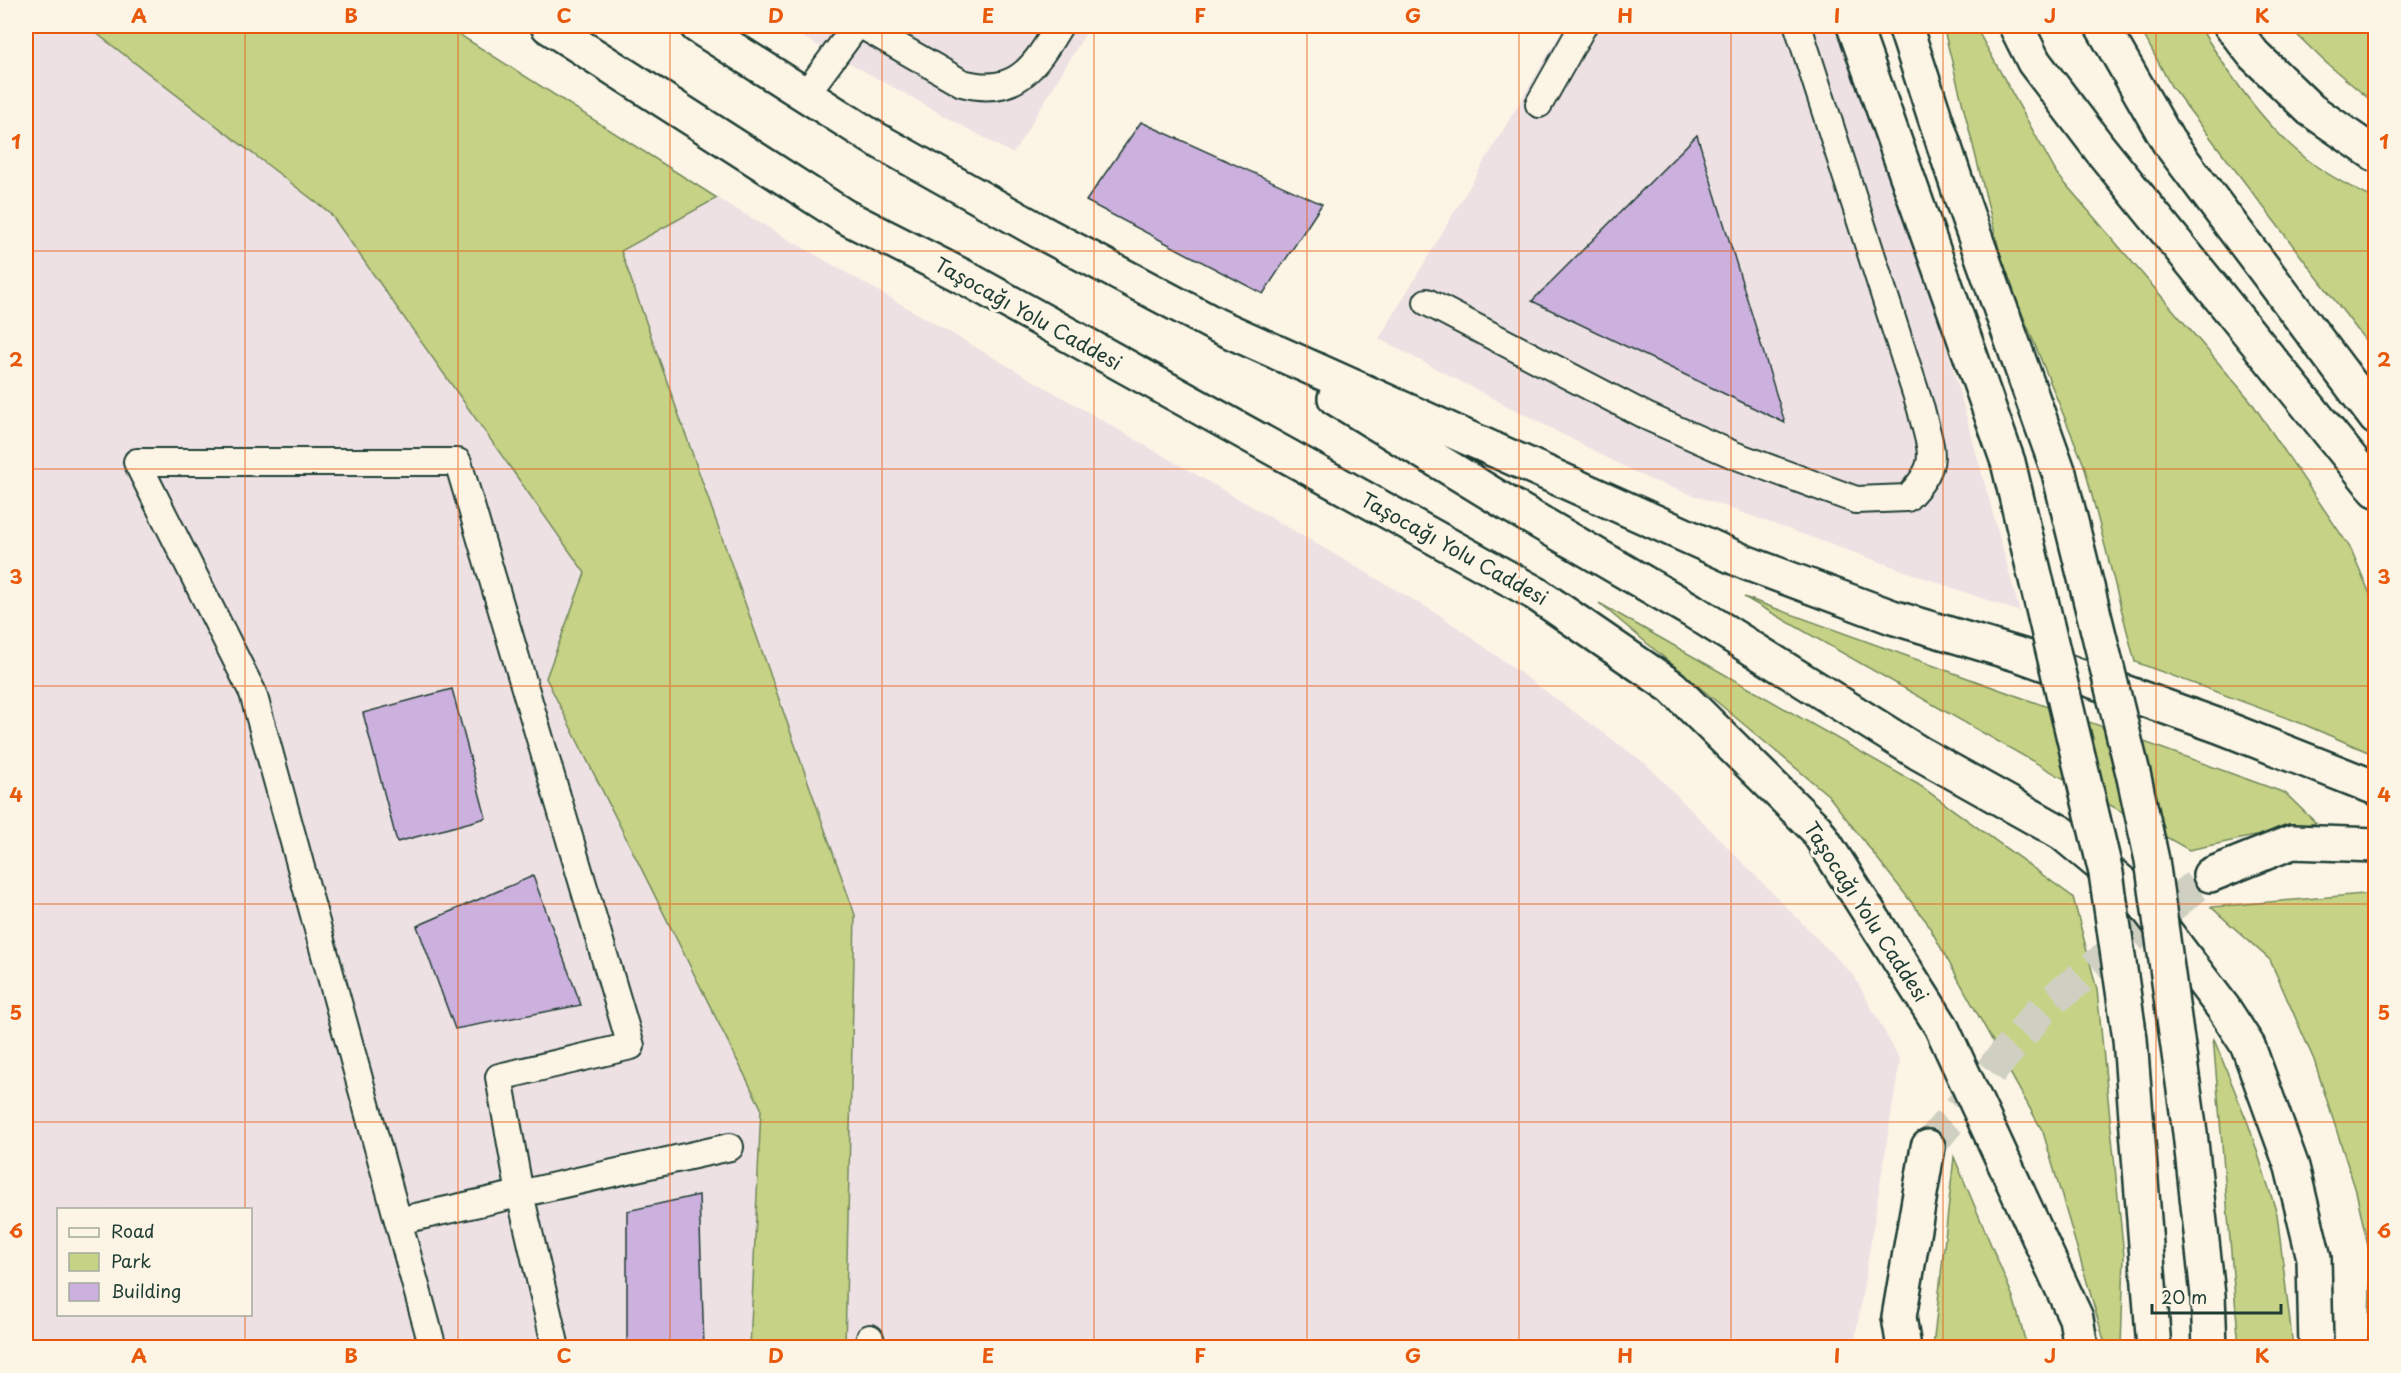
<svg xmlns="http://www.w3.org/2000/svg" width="2401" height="1373" viewBox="0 0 2401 1373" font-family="'Playpen Sans',sans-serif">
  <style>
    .built { fill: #eee1e3; fill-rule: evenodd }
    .green { fill: #c6d285; stroke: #72885c; stroke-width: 1.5 }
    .building { fill: #ccb1de; stroke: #1f3d34; stroke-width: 1.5 }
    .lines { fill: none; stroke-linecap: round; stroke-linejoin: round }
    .secondary-tunnel { stroke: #d0d0c2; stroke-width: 33; stroke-dasharray: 33 16; stroke-linecap: butt }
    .service-casing { stroke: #1f3d34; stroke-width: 30 }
    .secondary-casing { stroke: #1f3d34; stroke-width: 38 }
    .motorway-casing { stroke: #1f3d34; stroke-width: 38 }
    .service { stroke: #fcf5e5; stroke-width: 26 }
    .secondary { stroke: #fcf5e5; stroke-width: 33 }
    .motorway { stroke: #fcf5e5; stroke-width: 33 }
    .primary-bridge-casing { stroke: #1f3d34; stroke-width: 38; stroke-linecap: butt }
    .primary-bridge { stroke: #fcf5e5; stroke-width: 33 }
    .grid { fill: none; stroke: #e8590c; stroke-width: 1.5; stroke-opacity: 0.55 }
    .labels { text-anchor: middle; stroke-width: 6; stroke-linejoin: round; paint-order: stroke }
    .street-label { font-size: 20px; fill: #1f3d34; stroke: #fcf5e5 }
    .neatline { fill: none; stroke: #e8590c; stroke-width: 2 }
    .grid-label { font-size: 20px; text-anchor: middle; font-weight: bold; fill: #e8590c }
  </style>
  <rect width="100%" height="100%" fill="#fcf5e5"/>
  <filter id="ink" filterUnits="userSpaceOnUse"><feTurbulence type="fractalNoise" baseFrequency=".0167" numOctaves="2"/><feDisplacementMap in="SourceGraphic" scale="12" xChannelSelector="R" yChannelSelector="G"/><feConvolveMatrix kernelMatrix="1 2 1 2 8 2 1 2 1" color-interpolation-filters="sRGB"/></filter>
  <g filter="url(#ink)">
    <path class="built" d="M26 26H87L330 213 585 573 546 678 761 1108 750 1347H26ZM58 1210H250V1314H58Z
      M783 26H1090L1013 154Z
      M1565 26H1837L1945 339 2020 612 1648 479 1379 339Z
      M717 198 1443 617 1646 764 1854 976 1900 1060 1854 1347H845L855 915 621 250Z"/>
    <path class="green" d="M87 26H446L717 198 621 251 855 915 845 1347H750L761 1108 546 678 585 573 330 213Z
      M1943 26H1975L2057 174 2250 400 2351 549 2375 606V755L2303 724 2135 662 2084 465 2004 269Z
      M2139 26H2199C2228 72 2261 122 2303 156 2323 173 2352 188 2375 199V353L2171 86Z
      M2288 26H2375V104L2324 61Z
      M1744 597 2285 793 2316 823 2189 850Z
      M1599 603 1919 785 2073 897 2097 990 2124 1256 2121 1347H2106L2043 1132 1926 921 1828 795Z
      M2375 893 2376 1347 2368 1348 2371 1260 2356 1191 2314 1060 2270 960 2211 907Z
      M2213 1037 2249 1126 2277 1214 2293 1347H2239Z
      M1954 1157 2013 1297 2027 1347H1933Z"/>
    <path class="building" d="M1141 122 1322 204 1263 294 1086 201Z
      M1697 135 1785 423 1532 301Z
      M452 689 486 818 397 842 363 713Z
      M533 876 581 1005 455 1029 417 926Z
      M699 1195 704 1348H627V1211Z"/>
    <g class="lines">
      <path class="secondary-tunnel" d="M1928 1147 2044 1007 2210 875"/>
      <g class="service-casing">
        <path id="service" d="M863 26 962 83C1016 97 1034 68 1059 26
          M805 95 856 26
          M1539 104 1583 26
          M1427 302 1648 417 1734 455 1856 500 1907 498C1942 463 1931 452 1921 409L1798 26
          M398 1221 730 1147
          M870 1338 873 1348
          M433 1348 253 693 137 462H458L631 1046 499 1077 520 1194 556 1348"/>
      </g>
      <g class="secondary-casing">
        <path id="secondary" d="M548 26 844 216 964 277 1535 593 1672 687 1816 829 1941 1026 2076 1318 2081 1348
          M697 26 872 137 1041 232 1216 325 1747 563 1892 617 2023 656 2219 726 2376 788
          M1335 398 1510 505 1691 610 1919 753 2062 833 2139 897 2224 1009 2248 1046 2292 1167 2314 1258 2316 1348
          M2210 875 2292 842 2376 845
          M1904 1348 1899 1317 1928 1147"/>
      </g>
      <g class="motorway-casing">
        <path id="motorway" d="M2016 26 2034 62 2100 149 2376 490
          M2102 26 2168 141 2376 418
          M2231 26 2254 55 2311 110 2376 155"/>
      </g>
      <use href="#service" class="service"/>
      <use href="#secondary" class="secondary"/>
      <use href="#motorway" class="motorway"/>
      <g class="primary-bridge-casing">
        <path id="primary-bridge" d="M1854 26 2008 462 2106 873 2130 1039 2154 1348
          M1905 26 1963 203 2059 473 2133 773 2152 860 2190 1133 2208 1295 2210 1348"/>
      </g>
      <use href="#primary-bridge" class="primary-bridge"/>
    </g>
  </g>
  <path class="grid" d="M245 26V1210M458 26V1348M670 26V1348M882 26V1348M1094 26V1348M1307 26V1348M1519 26V1348M1731 26V1348M1943 26V1348M2156 26V1348M26 251H2376M26 469H2376M26 686H2376M26 904H2376M26 1122H2376M245 1314V1348"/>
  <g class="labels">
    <g class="street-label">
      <text transform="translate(1028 314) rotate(29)" y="7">Taşocağı Yolu Caddesi</text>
      <text transform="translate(1454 549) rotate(29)" y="7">Taşocağı Yolu Caddesi</text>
      <text transform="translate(1866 912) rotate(57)" y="7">Taşocağı Yolu Caddesi</text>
    </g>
  </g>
  <rect width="2401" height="1373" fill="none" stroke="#fcf5e5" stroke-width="66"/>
  <rect x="57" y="1208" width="195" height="108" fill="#fcf5e5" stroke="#a4ab9e" stroke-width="1.5"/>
  <rect x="69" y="1228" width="30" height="9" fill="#fcf5e5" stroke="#a4ab9e" stroke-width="1.5"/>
  <text x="111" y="1238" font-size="18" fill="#1f3d34">Road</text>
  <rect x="69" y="1253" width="30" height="18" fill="#c6d285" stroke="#a4ab9e" stroke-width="1.5"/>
  <text x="111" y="1268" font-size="18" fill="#1f3d34">Park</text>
  <rect x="69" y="1283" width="30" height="18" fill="#ccb1de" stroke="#a4ab9e" stroke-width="1.5"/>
  <text x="111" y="1298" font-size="18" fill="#1f3d34">Building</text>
  <path d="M2152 1304v9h129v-9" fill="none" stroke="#1f3d34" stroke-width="3"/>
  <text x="2161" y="1304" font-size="18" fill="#1f3d34" stroke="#fcf5e5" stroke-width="4.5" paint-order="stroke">20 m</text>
  <rect x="33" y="33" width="2335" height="1307" class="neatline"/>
  <g class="grid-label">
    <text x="139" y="23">A</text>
    <text x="351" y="23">B</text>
    <text x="564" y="23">C</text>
    <text x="776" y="23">D</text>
    <text x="988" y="23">E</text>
    <text x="1200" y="23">F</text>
    <text x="1413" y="23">G</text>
    <text x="1625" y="23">H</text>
    <text x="1837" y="23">I</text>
    <text x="2050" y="23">J</text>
    <text x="2262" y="23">K</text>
    <text x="16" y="149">1</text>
    <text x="2384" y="149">1</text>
    <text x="16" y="367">2</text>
    <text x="2384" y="367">2</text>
    <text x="16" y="584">3</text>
    <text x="2384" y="584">3</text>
    <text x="16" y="802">4</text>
    <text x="2384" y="802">4</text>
    <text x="16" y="1020">5</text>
    <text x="2384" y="1020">5</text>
    <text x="16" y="1238">6</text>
    <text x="2384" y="1238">6</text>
    <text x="139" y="1363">A</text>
    <text x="351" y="1363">B</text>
    <text x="564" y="1363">C</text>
    <text x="776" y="1363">D</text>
    <text x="988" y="1363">E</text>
    <text x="1200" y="1363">F</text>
    <text x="1413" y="1363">G</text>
    <text x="1625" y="1363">H</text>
    <text x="1837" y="1363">I</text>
    <text x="2050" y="1363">J</text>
    <text x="2262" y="1363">K</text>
  </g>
</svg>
